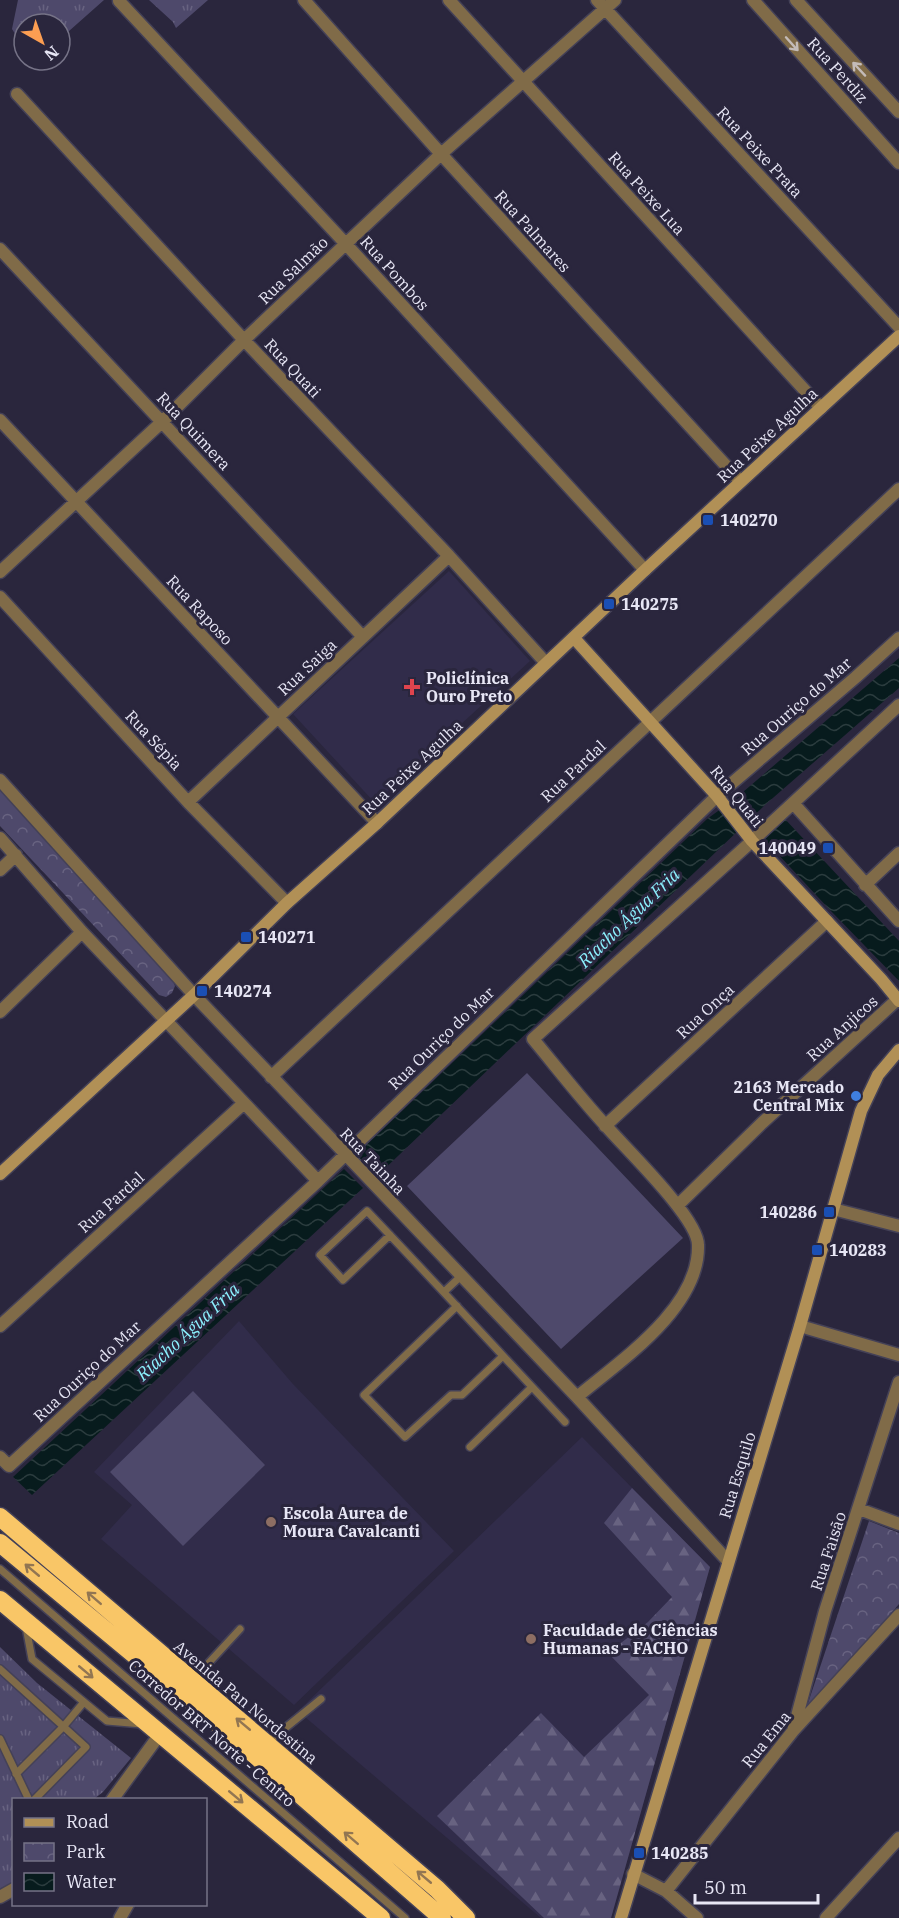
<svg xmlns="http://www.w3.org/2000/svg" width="899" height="1918" viewBox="0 0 899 1918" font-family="'IBM Plex Serif',serif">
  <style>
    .built { fill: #312c4a }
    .grass { fill: url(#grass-tufts) }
    .forest { fill: url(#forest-firs) }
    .park { fill: url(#park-crowns) }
    .pitch { fill: #4e496b }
    .water { fill: url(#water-waves) }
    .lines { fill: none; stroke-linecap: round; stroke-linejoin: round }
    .lane-casing { stroke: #444157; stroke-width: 10 }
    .street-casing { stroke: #444157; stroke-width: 15 }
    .secondary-casing { stroke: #444157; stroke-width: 15 }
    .highway-casing { stroke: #444157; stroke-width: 21 }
    .lane { stroke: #806b48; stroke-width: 7 }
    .street { stroke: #806b48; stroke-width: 12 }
    .secondary { stroke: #b19056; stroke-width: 12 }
    .highway { stroke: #f9c667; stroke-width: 18 }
    .oneway { stroke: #c3bbb8 }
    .oneway2 { stroke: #927652 }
    .transit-dot { fill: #1a4fb4; stroke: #2a263d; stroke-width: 2 }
    .health-dot { fill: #e0444e; stroke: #2a263d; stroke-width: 2 }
    .shop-dot { fill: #3f7fe0; stroke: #2a263d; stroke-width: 2 }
    .education-dot { fill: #8d6e63; stroke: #2a263d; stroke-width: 2 }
    .labels { text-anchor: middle; stroke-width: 6; stroke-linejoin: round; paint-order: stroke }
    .street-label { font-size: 16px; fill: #e7e6f5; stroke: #2a263d }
    .poi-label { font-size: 16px; font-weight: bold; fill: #e7e6f5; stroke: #2a263d; text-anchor: start }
    .water-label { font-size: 18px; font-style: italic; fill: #8cf1fe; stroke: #2a263d }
  </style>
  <defs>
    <pattern id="grass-tufts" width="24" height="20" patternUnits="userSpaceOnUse" patternTransform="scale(1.5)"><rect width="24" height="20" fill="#4e496b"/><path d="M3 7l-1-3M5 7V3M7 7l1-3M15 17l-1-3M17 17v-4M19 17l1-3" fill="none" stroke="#686381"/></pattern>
    <pattern id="forest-firs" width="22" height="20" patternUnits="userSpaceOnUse" patternTransform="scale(1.5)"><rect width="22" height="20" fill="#4e496b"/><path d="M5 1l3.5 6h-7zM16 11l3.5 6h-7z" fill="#686381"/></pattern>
    <pattern id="park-crowns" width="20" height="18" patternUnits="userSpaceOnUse" patternTransform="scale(1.5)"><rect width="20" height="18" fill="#4e496b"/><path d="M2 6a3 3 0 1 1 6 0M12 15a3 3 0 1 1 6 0" fill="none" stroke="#686381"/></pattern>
    <pattern id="water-waves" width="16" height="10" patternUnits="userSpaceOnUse" patternTransform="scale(1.5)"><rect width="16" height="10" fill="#071b1d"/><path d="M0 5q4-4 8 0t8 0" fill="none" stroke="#2b3c3e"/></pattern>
  </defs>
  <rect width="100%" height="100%" fill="#2a263d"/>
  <path class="built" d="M449 571 530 661 375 803 293 714Z
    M239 1321 292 1383 454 1551 294 1705 101 1539 132 1505 94 1472Z
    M582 1437 710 1567 611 1918H541L298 1711Z"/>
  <path class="grass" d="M18 0H104L60 39V24H24V48L12 29Z
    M149 0H208L176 28 173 22Z
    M0 1647 37 1683 131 1758 103 1792 94 1799 14 1800 13 1884 0 1890Z"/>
  <path class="forest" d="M632 1488 710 1567 611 1918H544L437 1816 541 1713 584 1757 649 1695 608 1653 648 1622 672 1597 604 1523Z"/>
  <path class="park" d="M0 783 172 979 175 986 172 993 166 997 159 995 0 826Z
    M869 1521 899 1533V1604L804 1715Z"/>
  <path class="pitch" d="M527 1073 683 1238 561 1349 407 1186Z
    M193 1391 265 1465 183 1546 110 1472Z"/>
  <path class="water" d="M899 658V688L766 804 375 1178 355 1156 707 819 736 798Z
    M784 818 899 941V981L830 910 762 837Z
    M344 1169 363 1188 32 1495 13 1477Z"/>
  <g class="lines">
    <g class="lane-casing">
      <path id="lane" d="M390 1235 343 1280 320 1255 367 1211C434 1281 499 1352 565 1422
        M444 1292 461 1276
        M457 1306 364 1395 405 1437 451 1395H462L503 1356
        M470 1447 532 1387
        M0 1569 405 1918
        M26 1627 32 1659 107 1721 142 1724
        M0 1669 86 1747 34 1800
        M193 1680 240 1629
        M0 1739 29 1800
        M268 1742 321 1699
        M16 1774 63 1727 84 1702"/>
    </g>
    <g class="street-casing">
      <path id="street" d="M304 0 441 154 740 481
        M449 0 821 408
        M597 0 899 327
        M753 0 899 163
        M796 0 899 112
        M119 1 345 243 645 570
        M17 94 244 340 449 556 546 663
        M0 249 363 637
        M0 420 377 823
        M0 572 163 421 244 340 441 154 615 0
        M0 597 188 802 287 903
        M0 780 194 995 577 1397 728 1561
        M188 802 449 556
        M793 803 899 921
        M0 838 82 932 318 1181
        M0 870 16 855
        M865 885 899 853
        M0 1012 82 932
        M271 1077 899 489
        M605 1126 827 921
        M678 1205 762 1123 899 998
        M833 1209 899 1226
        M0 1326 244 1103
        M800 1326 899 1355
        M577 1397C620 1361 700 1308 698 1245 698 1218 627 1150 607 1127 581 1099 558 1069 533 1039L752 841 899 705
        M0 1457 9 1466 318 1181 717 796 856 677 899 638
        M859 1509 899 1524
        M793 1731 825 1611 899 1382
        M112 1800 160 1734
        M633 1874 666 1891 697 1918
        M666 1891 793 1731 899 1615
        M0 1897 14 1889
        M120 1918 128 1904
        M826 1918 899 1838"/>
    </g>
    <g class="secondary-casing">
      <path id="secondary" d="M574 638 717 796 752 841 881 979 899 1001
        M0 1174 194 995 287 903 377 823 645 570 899 336
        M621 1918 800 1326 861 1111 878 1075 899 1050"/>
    </g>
    <g class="highway-casing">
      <path id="highway" d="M0 1517 437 1889 466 1918
        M0 1543 247 1748 442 1918
        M0 1600 381 1918"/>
    </g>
    <use href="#lane" class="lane"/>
    <use href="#street" class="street"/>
    <use href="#secondary" class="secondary"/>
    <use href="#highway" class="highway"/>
  </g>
  <defs><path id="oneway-shaft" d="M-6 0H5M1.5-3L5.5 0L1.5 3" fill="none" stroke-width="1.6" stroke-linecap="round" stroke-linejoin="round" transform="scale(1.5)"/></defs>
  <g class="oneway">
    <use href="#oneway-shaft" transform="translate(792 44) rotate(48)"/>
    <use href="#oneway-shaft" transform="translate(859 69) rotate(-133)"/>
  </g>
  <g class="oneway2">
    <use href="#oneway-shaft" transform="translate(32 1570) rotate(-140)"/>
    <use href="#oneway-shaft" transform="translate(94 1598) rotate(-139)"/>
    <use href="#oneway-shaft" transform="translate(86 1672) rotate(40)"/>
    <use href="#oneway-shaft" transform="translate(243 1724) rotate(-140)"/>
    <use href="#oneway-shaft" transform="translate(236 1797) rotate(40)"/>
    <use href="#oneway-shaft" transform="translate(351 1838) rotate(-139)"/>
    <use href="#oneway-shaft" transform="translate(424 1877) rotate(-140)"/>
  </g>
  <g class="transit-dot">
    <rect x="702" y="514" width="12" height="12" rx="3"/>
    <rect x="603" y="598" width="12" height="12" rx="3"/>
    <rect x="822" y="842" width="12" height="12" rx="3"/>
    <rect x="240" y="931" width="12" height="12" rx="3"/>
    <rect x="196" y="985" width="12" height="12" rx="3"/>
    <rect x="823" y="1206" width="12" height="12" rx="3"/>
    <rect x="811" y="1244" width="12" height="12" rx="3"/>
    <rect x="633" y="1847" width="12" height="12" rx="3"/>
  </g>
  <path class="health-dot" d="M409 678h6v6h6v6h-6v6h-6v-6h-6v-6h6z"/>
  <circle class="shop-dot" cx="856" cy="1096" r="6"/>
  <g class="education-dot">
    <circle cx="271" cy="1522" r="6"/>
    <circle cx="531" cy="1639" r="6"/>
  </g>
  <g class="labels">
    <g class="street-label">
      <text transform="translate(838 70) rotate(48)" y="6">Rua Perdiz</text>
      <text transform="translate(760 152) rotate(47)" y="6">Rua Peixe Prata</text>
      <text transform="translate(647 193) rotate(48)" y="6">Rua Peixe Lua</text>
      <text transform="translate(533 231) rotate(48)" y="6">Rua Palmares</text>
      <text transform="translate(293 270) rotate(-44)" y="6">Rua Salmão</text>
      <text transform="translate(395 273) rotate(48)" y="6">Rua Pombos</text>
      <text transform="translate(293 368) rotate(47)" y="6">Rua Quati</text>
      <text transform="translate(194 431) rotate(47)" y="6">Rua Quimera</text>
      <text transform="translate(767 435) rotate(-43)" y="6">Rua Peixe Agulha</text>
      <text transform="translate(200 610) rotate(47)" y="6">Rua Raposo</text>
      <text transform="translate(307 667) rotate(-43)" y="6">Rua Saiga</text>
      <text transform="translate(796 706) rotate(-41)" y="6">Rua Ouriço do Mar</text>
      <text transform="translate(154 740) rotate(47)" y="6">Rua Sépia</text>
      <text transform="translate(412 767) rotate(-43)" y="6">Rua Peixe Agulha</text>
      <text transform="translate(573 771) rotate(-43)" y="6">Rua Pardal</text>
      <text transform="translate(737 796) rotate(51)" y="6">Rua Quati</text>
      <text transform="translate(705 1011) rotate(-43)" y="6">Rua Onça</text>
      <text transform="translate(842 1028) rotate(-42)" y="6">Rua Anjicos</text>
      <text transform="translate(441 1038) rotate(-44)" y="6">Rua Ouriço do Mar</text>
      <text transform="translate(373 1161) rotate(46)" y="6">Rua Tainha</text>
      <text transform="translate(111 1202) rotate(-42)" y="6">Rua Pardal</text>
      <text transform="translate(87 1371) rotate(-43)" y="6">Rua Ouriço do Mar</text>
      <text transform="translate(737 1475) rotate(-73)" y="6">Rua Esquilo</text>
      <text transform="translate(828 1551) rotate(-72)" y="6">Rua Faisão</text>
      <text transform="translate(246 1702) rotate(40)" y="6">Avenida Pan Nordestina</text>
      <text transform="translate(212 1733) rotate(41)" y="6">Corredor BRT Norte - Centro</text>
      <text transform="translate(766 1739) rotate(-51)" y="6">Rua Ema</text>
    </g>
    <g class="poi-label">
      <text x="720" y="526">140270</text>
      <text x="621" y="610">140275</text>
      <text x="426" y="684">Policlínica<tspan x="426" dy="18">Ouro Preto</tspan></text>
      <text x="816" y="854" text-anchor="end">140049</text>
      <text x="258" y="943">140271</text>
      <text x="214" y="997">140274</text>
      <text x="844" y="1093" text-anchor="end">2163 Mercado<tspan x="844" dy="18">Central Mix</tspan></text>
      <text x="817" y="1218" text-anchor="end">140286</text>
      <text x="829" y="1256">140283</text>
      <text x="283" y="1519">Escola Aurea de<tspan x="283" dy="18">Moura Cavalcanti</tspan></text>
      <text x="543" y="1636">Faculdade de Ciências<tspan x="543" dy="18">Humanas - FACHO</tspan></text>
      <text x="651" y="1859">140285</text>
    </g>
    <g class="water-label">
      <text transform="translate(629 918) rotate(-44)" y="6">Riacho Água Fria</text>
      <text transform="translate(188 1332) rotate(-43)" y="6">Riacho Água Fria</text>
    </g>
  </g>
  <rect x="12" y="1798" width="195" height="108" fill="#2a263d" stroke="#767387" stroke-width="1.5"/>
  <rect x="24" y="1818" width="30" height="9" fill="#b19056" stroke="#767387" stroke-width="1.5"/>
  <text x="66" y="1828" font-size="18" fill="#e7e6f5">Road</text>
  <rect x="24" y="1843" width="30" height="18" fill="url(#park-crowns)" stroke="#767387" stroke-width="1.5"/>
  <text x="66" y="1858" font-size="18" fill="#e7e6f5">Park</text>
  <rect x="24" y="1873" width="30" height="18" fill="url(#water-waves)" stroke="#767387" stroke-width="1.5"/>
  <text x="66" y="1888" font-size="18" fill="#e7e6f5">Water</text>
  <g transform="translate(42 42) rotate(140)"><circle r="28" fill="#2a263d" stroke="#767387" stroke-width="1.5"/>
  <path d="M0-4.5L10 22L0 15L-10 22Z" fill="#fc9e52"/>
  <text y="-9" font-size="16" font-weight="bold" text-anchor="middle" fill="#e7e6f5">N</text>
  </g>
  <path d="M695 1894v9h123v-9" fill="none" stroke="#e7e6f5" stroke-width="3"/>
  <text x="704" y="1894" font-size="18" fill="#e7e6f5" stroke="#2a263d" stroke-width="4.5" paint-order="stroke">50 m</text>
</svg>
